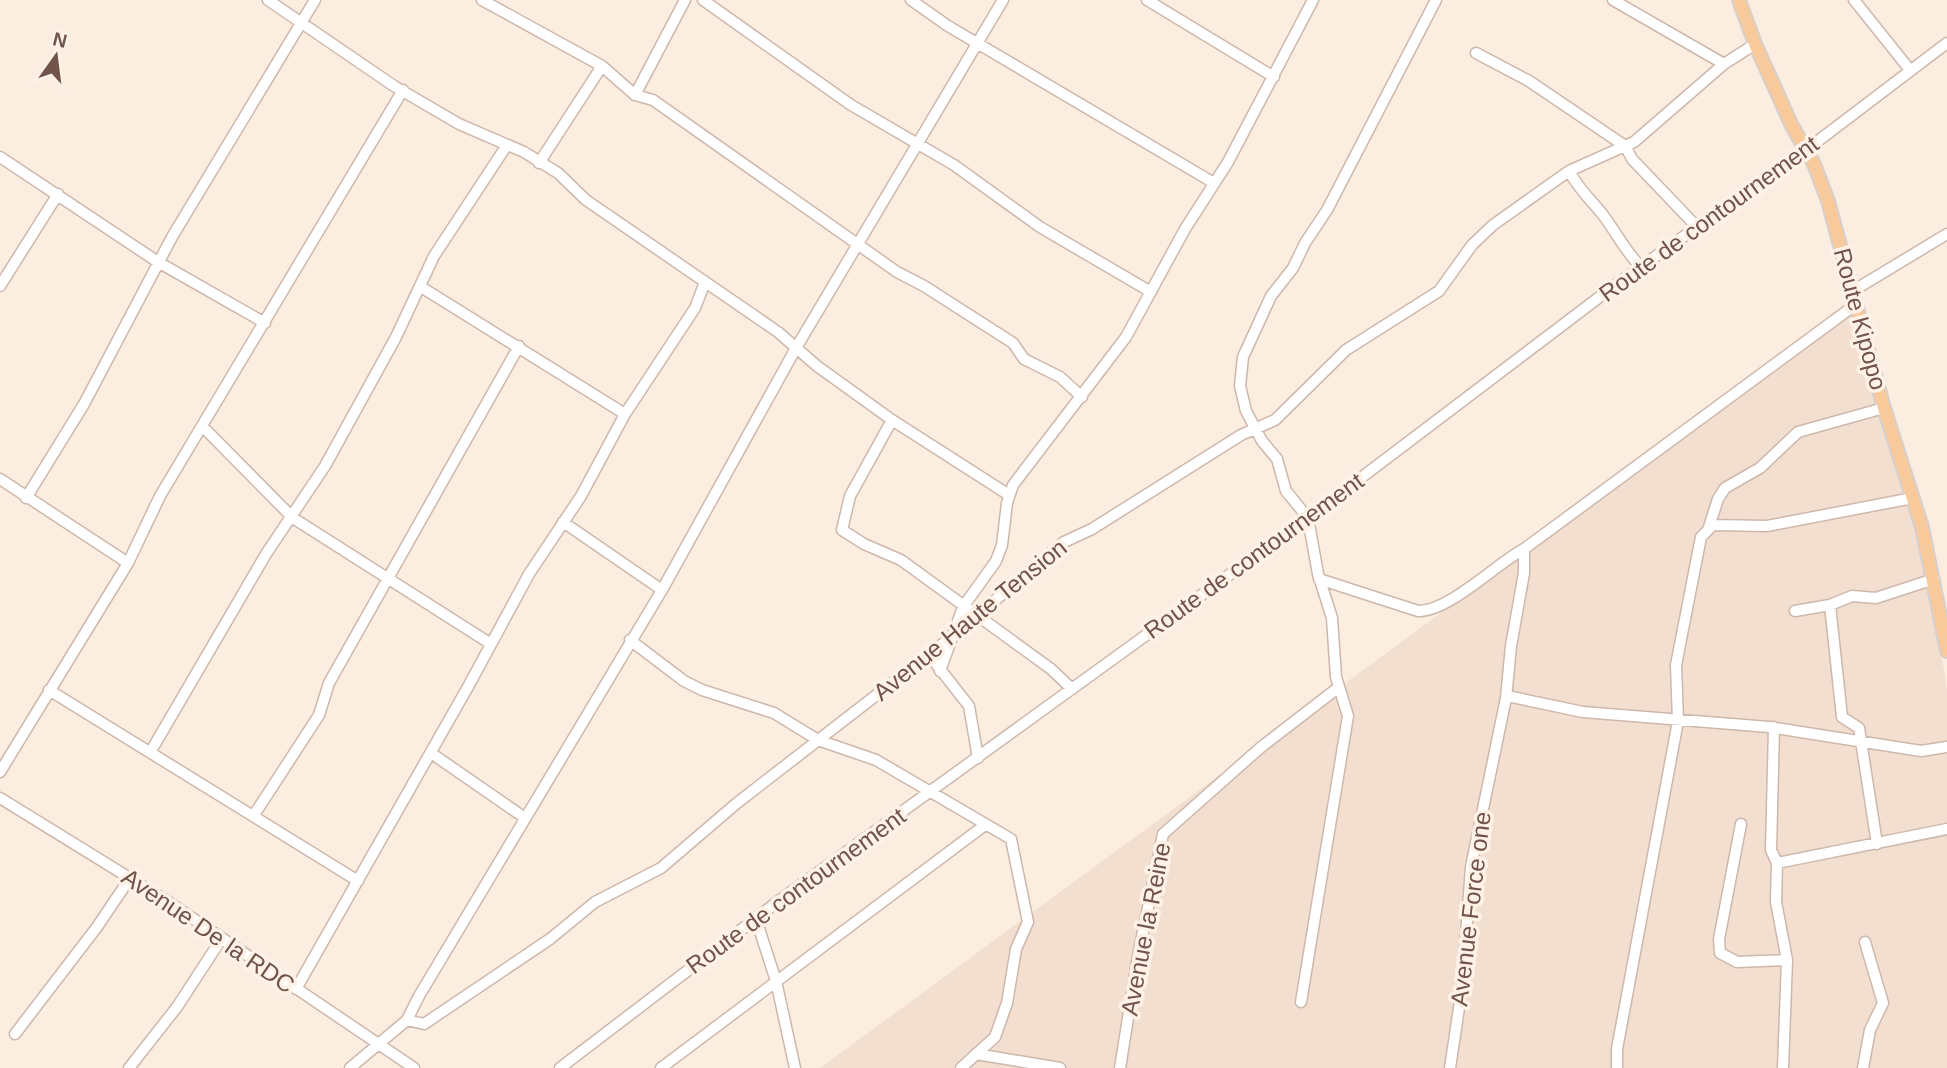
<svg xmlns="http://www.w3.org/2000/svg" width="1947" height="1068" viewBox="0 0 1947 1068" font-family="Arial,sans-serif">
  <style>
    .residential { fill: #f2dfd0 }
    .lines { fill: none; stroke-linecap: round; stroke-linejoin: round }
    .minor-casing { stroke: #ceb7ab; stroke-width: 13 }
    .major-casing { stroke: #d7cfcc; stroke-width: 16 }
    .minor { stroke: #fff; stroke-width: 10 }
    .major { stroke: #f8ca9b; stroke-width: 12 }
    .labels { text-anchor: middle; stroke-width: 7; stroke-linejoin: round; paint-order: stroke }
    .street-label { font-size: 24px; fill: #715349; stroke: #fef2e7 }
  </style>
  <rect width="100%" height="100%" fill="#fbeee1"/>
  <path class="residential" d="M1850 313 1919 542 1933 603 1947 689V1068H820Z"/>
  <g class="lines">
    <g class="minor-casing">
      <path id="minor" d="M268 0 394 86 459 124 524 152 558 173 586 200 778 332 817 366 892 420 850 496 842 530 864 544 901 560 1051 669 1072 689
        M482 0 602 66 635 95 653 100 897 272 924 286 1013 343 1024 359 1060 377 1082 397
        M703 0 851 105 954 165 1040 227 1151 292
        M911 0 948 26 1214 183
        M1147 0 1274 77
        M1613 0 1724 64
        M1854 0 1910 70
        M1476 53 1529 81 1625 146 1632 159 1697 227
        M635 95 685 0
        M0 157 158 262 265 323
        M539 163 602 66
        M1569 171C1581 193 1592 200 1606 219 1618 236 1626 252 1641 267
        M0 286 58 194
        M421 287 625 414
        M1851 292 1947 234
        M892 420 1009 495
        M203 427 293 518 491 644
        M0 479 128 563
        M26 498 84 404 172 237 315 0
        M563 522 662 590
        M1709 527 1718 499 1725 488 1760 468 1798 432 1884 408
        M1319 579 1418 611C1448 612 1496 564 1524 549L1855 305
        M1830 605 1842 717 1859 728 1877 844
        M1795 611 1830 605 1852 596 1876 598 1934 579
        M630 640 684 681 702 690 774 713 818 740 876 760 1011 839 1028 922 1016 949 1007 1003 995 1037 961 1068
        M929 655 969 706 978 758
        M940 671 963 607 996 561 1002 545 1007 503 1013 485 1126 337 1185 229 1228 162 1313 0
        M49 690 358 881
        M1506 698 1512 697 1583 712 1769 727 1921 751 1947 747
        M1774 727 1771 850 1777 863
        M151 751 266 554 325 466 396 337 434 256 507 145
        M431 753 525 818
        M0 772 128 563 160 496 403 90
        M0 798 167 901 414 1068
        M254 815 319 715 329 683 519 346
        M1741 824 1719 939 1720 953 1737 962 1787 960
        M756 919 776 981 795 1068
        M296 989 469 685 529 574 581 496 625 414 695 308 705 282
        M1301 1002 1348 716 1336 677 1332 618 1318 574 1308 518 1286 491 1277 459 1262 441 1246 411 1240 386 1243 357 1271 296 1293 268 1305 243 1327 210 1436 0
        M407 1020 419 996 662 590 796 348 1003 0
        M15 1034 97 927 130 878
        M976 1054 1060 1068
        M129 1068 177 1007 222 938
        M350 1068 407 1020 424 1024 550 939 595 902 661 868 737 803 954 635 1064 542 1092 529 1241 435 1275 420 1346 350 1439 291 1472 245 1493 225 1569 171 1634 142 1724 64 1755 44
        M560 1068 780 900 1308 518 1618 283 1806 150 1947 43
        M661 1068 985 825
        M1120 1068 1138 956 1163 834 1260 748 1339 687
        M1450 1068 1462 988 1471 867 1506 698 1511 646 1524 573V549
        M1617 1068V1049L1678 721 1676 665 1701 537 1713 525 1767 526 1913 498
        M1783 1068 1787 960 1776 902 1777 863 1947 829
        M1863 1068 1870 1030 1883 1003 1865 942"/>
    </g>
    <g class="major-casing">
      <path id="major" d="M1739 0 1755 44 1792 126 1814 164 1828 201 1884 408 1922 527 1947 651"/>
    </g>
    <use href="#minor" class="minor"/>
    <use href="#major" class="major"/>
  </g>
  <g class="labels">
    <g class="street-label">
      <text transform="translate(1709 219) rotate(-36)" y="8">Route de contournement</text>
      <text transform="translate(1860 319) rotate(75)" y="8">Route Kipopo</text>
      <text transform="translate(1254 556) rotate(-36)" y="8">Route de contournement</text>
      <text transform="translate(970 620) rotate(-39)" y="8">Avenue Haute Tension</text>
      <text transform="translate(796 891) rotate(-36)" y="8">Route de contournement</text>
      <text transform="translate(1471 909) rotate(-83)" y="8">Avenue Force one</text>
      <text transform="translate(1146 929) rotate(-79)" y="8">Avenue la Reine</text>
      <text transform="translate(208 931) rotate(34)" y="8">Avenue De la RDC</text>
    </g>
  </g>
  <g transform="translate(56 56) rotate(14)" stroke="#fef2e7" stroke-width="5" paint-order="stroke">
  <path d="M0-5L12 26L0 18L-12 26Z" fill="#715349"/>
  <text y="-10" font-size="19" font-weight="bold" text-anchor="middle" fill="#715349">N</text>
  </g>
</svg>
